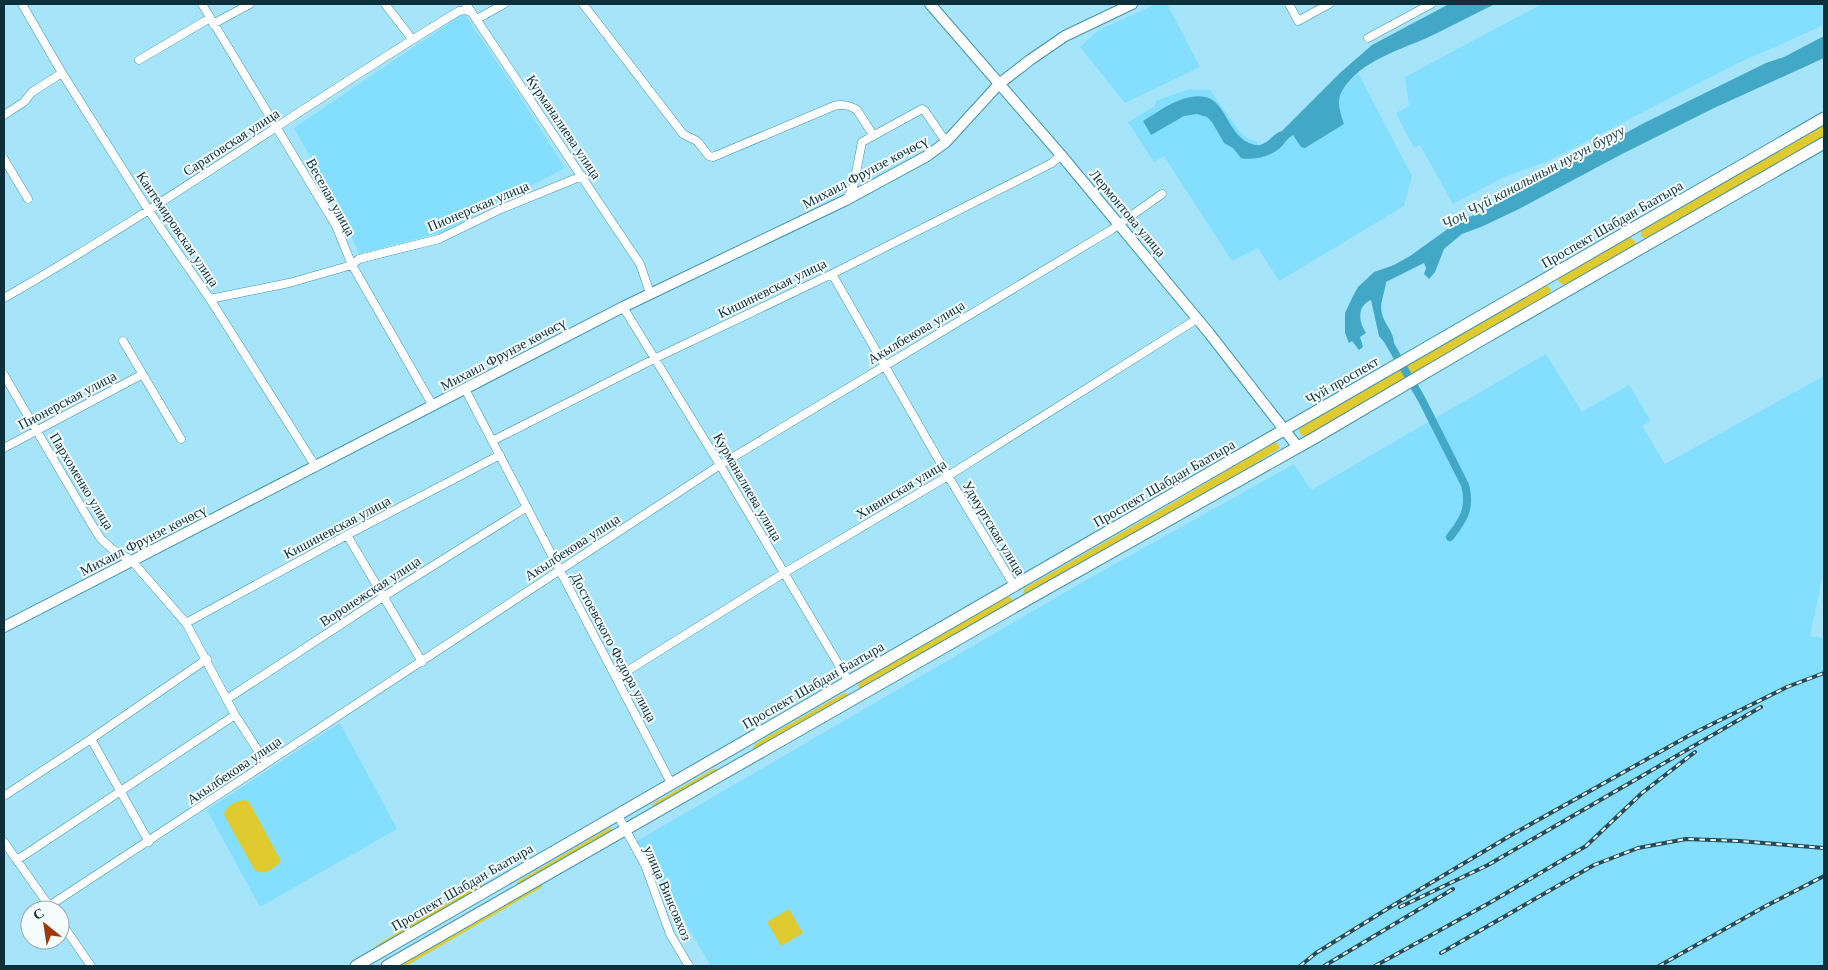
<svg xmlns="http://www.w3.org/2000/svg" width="1828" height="970" viewBox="0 0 1828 970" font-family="Georgia,serif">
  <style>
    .built { fill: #83dffd }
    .green { fill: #dfca30 }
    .water { fill: #43a8c6 }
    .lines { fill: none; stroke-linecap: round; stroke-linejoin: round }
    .canal { stroke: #43a8c6; stroke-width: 8 }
    .minor-casing { stroke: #4092ab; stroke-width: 9 }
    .secondary-casing { stroke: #4092ab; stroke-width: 12 }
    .primary-casing { stroke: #4092ab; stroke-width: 13 }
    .minor { stroke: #fff; stroke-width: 8 }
    .secondary { stroke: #fff; stroke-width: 10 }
    .primary { stroke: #fff; stroke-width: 11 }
    .rail-casing { stroke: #254c58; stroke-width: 4 }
    .rail { stroke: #f4fcfe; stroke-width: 2; stroke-dasharray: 5.5; stroke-linecap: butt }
    .labels { text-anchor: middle; stroke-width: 4; stroke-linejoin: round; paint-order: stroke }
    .street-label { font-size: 14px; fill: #0d303a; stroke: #f4fcfe }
    .water-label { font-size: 15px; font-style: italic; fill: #284751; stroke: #f4fcfe }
  </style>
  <rect width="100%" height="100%" fill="#a6e4fa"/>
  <path class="built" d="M1156 4H1167L1200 67 1125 103 1080 47 1099 30Z
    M1542 4H1824V25L1736 64 1548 161 1504 177 1453 204 1420 145 1414 148 1396 113 1409 106 1405 77Z
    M464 13 522 100 565 168 443 232 359 254 337 204 294 128Z
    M1358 73 1412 176 1404 206 1279 281 1258 248 1232 261 1164 156 1154 162 1128 122 1155 106 1156 101 1189 89 1210 90 1240 132 1248 139 1256 141 1266 156 1281 147 1285 141 1293 134 1301 147 1344 124 1338 106 1341 92Z
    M1546 354 1582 412 1629 385 1651 421 1642 426 1665 464 1824 376V570L1810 636 1824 638V966H711L637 841 1088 579 1294 464 1311 490Z
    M340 723 397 829 260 907 207 810Z"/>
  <path class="green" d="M1824 122V137L1646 239 1641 236V230Z
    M1630 237 1635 241V245L1565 286 1558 281 1559 276Z
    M1545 285 1548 286 1551 290 1547 296 1309 435 1302 436 1299 431 1300 428 1303 425Z
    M1273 443H1277L1280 448 1223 483 1025 595 1023 593 1025 588 1159 511Z
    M1007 596 1010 597 1014 602 861 691 858 685 860 682Z
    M844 693H846L849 697 755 751 753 749 755 744Z
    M715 768 718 771 654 809 652 807 654 803Z
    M244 800 249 802 281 861C274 868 263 878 254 869L225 817 224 813C228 805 236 801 244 800Z
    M609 828H611L613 832 517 885V882Z
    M479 884 481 885V888L376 949 374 948 377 945Z
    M540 884H542V887L406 966H398Z
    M789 909 803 933 781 946 767 922Z"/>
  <path class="water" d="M1449 4H1495C1474 14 1454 25 1433 35 1402 50 1361 59 1342 91 1336 102 1340 112 1344 124L1305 148 1301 147 1293 135C1288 138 1286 141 1282 146 1273 156 1253 161 1241 158L1233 148 1224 143 1212 122 1207 117 1197 114 1184 116 1151 135 1143 121C1158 112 1173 100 1191 97 1227 90 1223 131 1249 143 1253 144 1256 146 1260 145 1268 143 1274 133 1282 131L1341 72 1372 45Z
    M1824 36V58L1714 108 1622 154 1519 209 1481 227 1462 234 1444 249 1435 272 1429 279 1424 274 1426 268 1424 263 1386 282C1385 293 1379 304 1382 314 1385 325 1394 332 1394 344L1390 349 1379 336 1371 300C1356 306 1359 323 1366 333L1360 337 1363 347 1359 350 1352 341 1349 343 1345 333V313L1353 296 1358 287 1374 272 1394 265 1410 256 1456 223 1489 208 1644 123 1766 63 1784 57Z"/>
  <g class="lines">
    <path class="canal" d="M1387 339 1422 400 1465 485C1471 508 1464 519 1450 537"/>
    <g class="minor-casing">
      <path id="minor" d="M22 4 62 73 149 211 210 299 316 467
        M202 4 336 226 352 265 433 406
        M385 4 412 39
        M466 4 640 264 650 293
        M583 4 683 134 697 141 709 156 713 157 834 106C841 104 850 105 857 110L873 135
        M1289 4 1298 21 1329 4
        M477 19 504 4
        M213 24 250 4
        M1368 38 1431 4
        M139 60 210 18
        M4 115 24 102 32 92 62 73
        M4 159 28 199
        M846 200 853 188 862 142 922 109 925 111 946 142
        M832 274 948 476 1015 587
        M4 298C160 209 305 104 459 11L465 10 471 12
        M210 299 289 283 352 265 359 259 439 239 501 209 582 176
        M623 307 720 465 849 682
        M123 341 181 439
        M4 375 92 525 101 539 112 549 132 561 186 623 235 715 266 763
        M465 389 671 783
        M492 441 656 358 832 274 1052 163 1061 155
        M4 448 141 375
        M347 535 422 662
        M186 623 347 535 500 455
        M616 678 784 573 948 476 1197 319
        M227 699 383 597 527 507
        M91 739 149 842
        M4 796 91 739 207 659
        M617 814 645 865 670 934 689 966
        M4 842 52 910
        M17 860 235 715
        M49 906 720 465 1111 230 1162 194
        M60 921 91 966"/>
    </g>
    <g class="secondary-casing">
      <path id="secondary" d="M930 4 1061 155 1209 333 1297 446
        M4 627 623 307 846 200 927 156 946 142 999 84 1030 60 1065 36 1132 4"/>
    </g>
    <g class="primary-casing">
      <path id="primary" d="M356 966C845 682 1335 402 1824 118
        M387 966 1023 602 1316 437 1476 343 1824 143"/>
    </g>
    <use href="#minor" class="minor"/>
    <use href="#secondary" class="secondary"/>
    <use href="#primary" class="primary"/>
    <g class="rail-casing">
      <path id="rail" d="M1400 907 1488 865 1761 707
        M1441 953 1594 865 1638 848 1686 839 1739 841 1824 848
        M1300 966 1316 953 1387 909 1513 834 1690 735 1787 687 1824 673
        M1324 966 1453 889
        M1375 966 1491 902 1586 846 1642 793 1695 752
        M1659 966 1764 907 1824 876"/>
    </g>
    <use href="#rail" class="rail"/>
  </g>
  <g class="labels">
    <g class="street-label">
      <text transform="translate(564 127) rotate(56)" y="5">Курманалиева улица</text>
      <text transform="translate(231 142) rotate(-33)" y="5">Саратовская улица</text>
      <text transform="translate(865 172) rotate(-28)" y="5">Михаил Фрунзе көчөсү</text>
      <text transform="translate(331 197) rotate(61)" y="5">Веселая улица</text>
      <text transform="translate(478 206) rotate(-23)" y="5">Пионерская улица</text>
      <text transform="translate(1128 213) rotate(50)" y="5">Лермонтова улица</text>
      <text transform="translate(1612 224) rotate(-30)" y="5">Проспект Шабдан Баатыра</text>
      <text transform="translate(178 229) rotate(56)" y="5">Кантемировская улица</text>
      <text transform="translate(772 288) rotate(-26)" y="5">Кишиневская улица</text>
      <text transform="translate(916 332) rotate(-31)" y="5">Акылбекова улица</text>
      <text transform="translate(503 354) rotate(-28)" y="5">Михаил Фрунзе көчөсү</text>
      <text transform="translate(1342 380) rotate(-30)" y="5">Чуй проспект</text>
      <text transform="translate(67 400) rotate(-28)" y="5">Пионерская улица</text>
      <text transform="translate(82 481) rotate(59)" y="5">Пархоменко улица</text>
      <text transform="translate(1164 483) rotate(-30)" y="5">Проспект Шабдан Баатыра</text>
      <text transform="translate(748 487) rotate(60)" y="5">Курманалиева улица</text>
      <text transform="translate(901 489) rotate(-31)" y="5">Хивинская улица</text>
      <text transform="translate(337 527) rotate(-28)" y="5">Кишиневская улица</text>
      <text transform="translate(994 528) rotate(59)" y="5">Удмуртская улица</text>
      <text transform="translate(143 540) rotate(-27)" y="5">Михаил Фрунзе көчөсү</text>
      <text transform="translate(572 547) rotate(-33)" y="5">Акылбекова улица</text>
      <text transform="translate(370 591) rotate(-33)" y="5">Воронежская улица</text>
      <text transform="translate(614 647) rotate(62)" y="5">Достоевского Федора улица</text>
      <text transform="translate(813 685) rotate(-30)" y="5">Проспект Шабдан Баатыра</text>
      <text transform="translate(234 770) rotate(-34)" y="5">Акылбекова улица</text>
      <text transform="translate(462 887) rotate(-30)" y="5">Проспект Шабдан Баатыра</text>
      <text transform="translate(668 893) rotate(67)" y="5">улица Винсовхоз</text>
    </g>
    <g class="water-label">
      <text transform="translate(1533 177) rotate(-28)" y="5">Чоң Чүй каналынын нугун буруу</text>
    </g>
  </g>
  <rect width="1828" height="970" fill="none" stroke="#0d303a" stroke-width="10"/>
  <g transform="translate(45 925) rotate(330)"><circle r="24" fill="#f4fcfe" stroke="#98aab0"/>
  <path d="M0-4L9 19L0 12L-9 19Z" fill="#9e3a07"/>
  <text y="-8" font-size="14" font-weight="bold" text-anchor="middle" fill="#0d303a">С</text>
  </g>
</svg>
